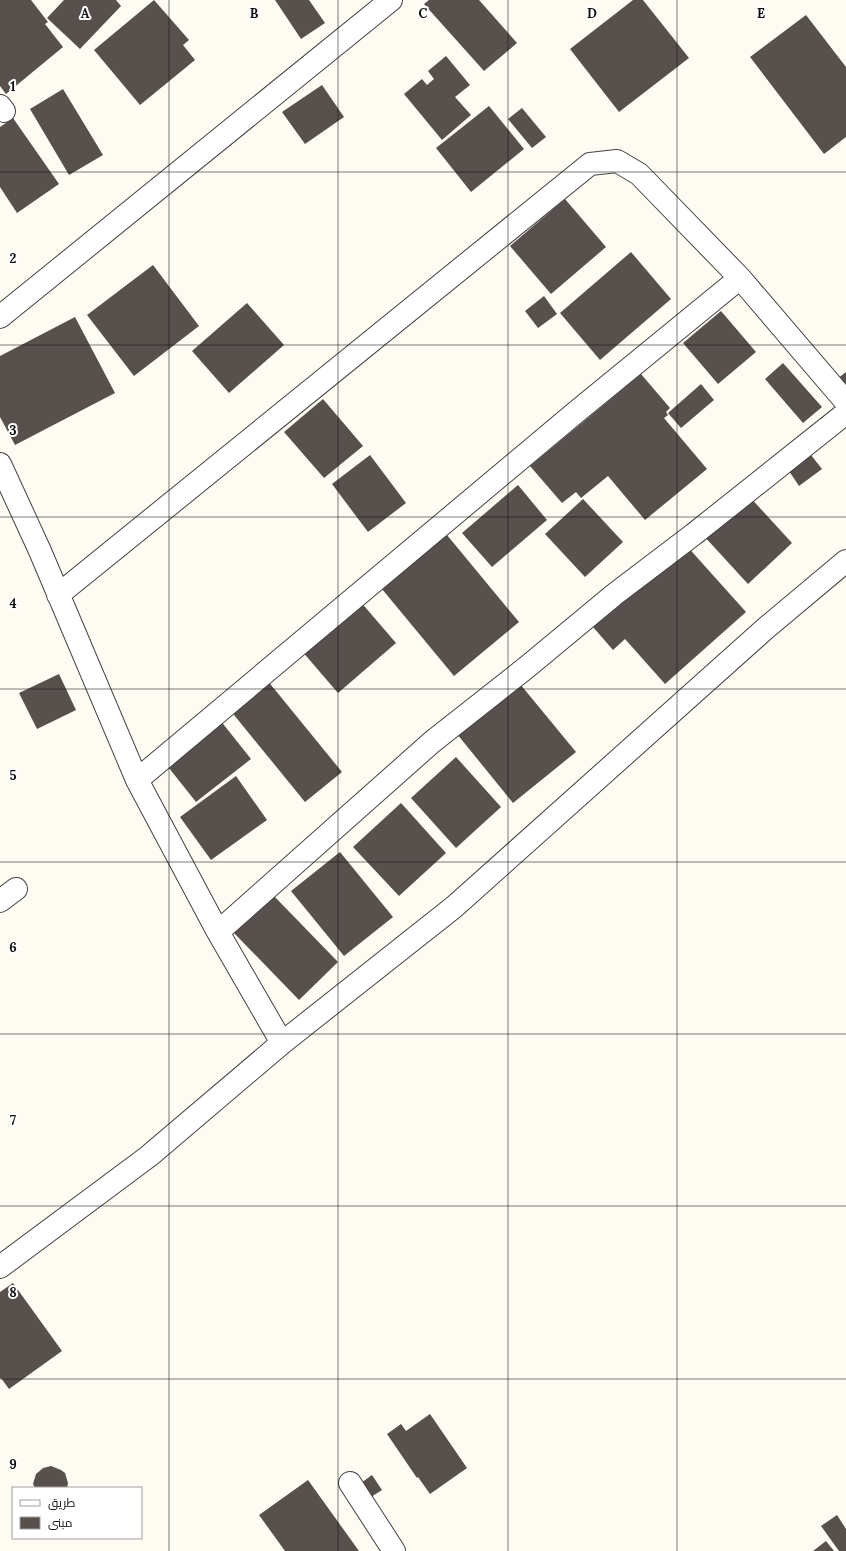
<svg xmlns="http://www.w3.org/2000/svg" width="846" height="1551" viewBox="0 0 846 1551" font-family="Lora,Cairo,serif">
  <style>
    .building { fill: #58504d }
    .lines { fill: none; stroke-linecap: round; stroke-linejoin: round }
    .minor-casing { stroke: #434343; stroke-width: 24 }
    .minor { stroke: #fff; stroke-width: 22 }
    .grid { fill: none; stroke: #101010; stroke-width: 1; stroke-opacity: 0.55 }
    .grid-label { font-size: 13px; text-anchor: middle; font-weight: bold; fill: #101010; stroke: #fff; stroke-width: 4; stroke-linejoin: round; paint-order: stroke }
  </style>
  <rect width="100%" height="100%" fill="#fefbf3"/>
  <path class="building" d="M0 0H31L48 22 45 24 63 47 6 94 0 86Z
    M64 0H116L121 6 80 49 47 18Z
    M154 0 189 40 183 45 195 60 140 105 94 50Z
    M275 0H309L325 23 301 39Z
    M429 0H479L517 43 484 71 424 4Z
    M633 0H643L689 58 619 112 570 49Z
    M806 15 846 67V137L824 154 750 57Z
    M446 56 470 85 455 97 471 115 442 140 404 94 422 79 427 85 434 79 428 71Z
    M322 85 344 117 305 144 282 112Z
    M63 89 103 155 69 175 30 109Z
    M489 106 524 149 471 192 436 148Z
    M522 108 546 137 532 148 508 119Z
    M13 118 59 184 17 213 0 187V127Z
    M565 199 606 247 551 294 510 246Z
    M631 252 671 299 600 360 560 313Z
    M153 265 199 326 134 376 87 315Z
    M544 296 557 314 538 328 525 311Z
    M247 303 284 345 229 393 192 351Z
    M721 311 756 352 718 384 683 343Z
    M75 317 115 393 15 445 0 417V356Z
    M783 363 822 407 803 423 765 379Z
    M846 372V401L832 383Z
    M641 374 670 408 666 412 668 415 664 418 707 469 645 520 608 476 581 498 576 492 562 503 530 466Z
    M701 384 714 400 681 428 668 413Z
    M323 399 363 446 324 478 284 432Z
    M370 455 406 503 368 532 332 484Z
    M811 455 822 469 799 486 789 471Z
    M518 485 547 520 492 567 462 533Z
    M748 495 792 543 748 584 703 535Z
    M583 499 623 542 585 577 545 534Z
    M442 529 519 622 454 676 377 583Z
    M685 544 746 612 665 684 625 639 613 650 593 627Z
    M359 600 396 643 338 693 301 650Z
    M59 674 76 710 37 729 19 693Z
    M267 680 342 772 305 802 230 710Z
    M520 684 576 752 513 803 457 734Z
    M220 720 251 759 196 802 165 763Z
    M456 757 501 807 456 848 411 798Z
    M236 776 267 820 211 860 180 817Z
    M401 803 446 853 399 896 353 847Z
    M340 852 393 917 344 956 291 891Z
    M273 895 338 962 299 1000 234 933Z
    M13 1283 62 1351 9 1389 1 1378 0 1379V1292Z
    M430 1414 467 1468 430 1494 418 1477 417 1478 387 1434 401 1424 406 1431Z
    M51 1466 61 1470 65 1473 68 1483 67 1488H35L33 1484 36 1474 43 1468Z
    M372 1475 382 1490 371 1497 361 1483Z
    M308 1480 359 1551H285L259 1515Z
    M837 1515 846 1529V1551H839L821 1526Z
    M826 1541 834 1551H813Z"/>
  <g class="lines">
    <g class="minor-casing">
      <path id="minor" d="M0 106 4 111
        M0 317 391 0
        M0 464 40 551 137 780 218 932 282 1043
        M58 595 590 164 617 161 639 174 740 278 846 402
        M137 780 575 413 740 278
        M0 901 16 889
        M218 932 432 742 527 667 615 594 694 534 846 413
        M0 1267 149 1156 282 1043 454 907 766 628 846 561
        M350 1483 394 1551"/>
    </g>
    <use href="#minor" class="minor"/>
  </g>
  <path class="grid" d="M169 0V1551M338 0V1551M508 0V1551M677 0V1551M0 172H846M0 345H846M0 517H846M0 689H846M0 862H846M0 1034H846M0 1206H846M0 1379H846"/>
  <g class="grid-label">
    <text x="85" y="18">A</text>
    <text x="254" y="18">B</text>
    <text x="423" y="18">C</text>
    <text x="592" y="18">D</text>
    <text x="761" y="18">E</text>
    <text x="13" y="91">1</text>
    <text x="13" y="263">2</text>
    <text x="13" y="435">3</text>
    <text x="13" y="608">4</text>
    <text x="13" y="780">5</text>
    <text x="13" y="952">6</text>
    <text x="13" y="1125">7</text>
    <text x="13" y="1297">8</text>
    <text x="13" y="1469">9</text>
  </g>
  <rect x="12" y="1487" width="130" height="52" fill="#ffffff" stroke="#9f9f9f"/>
  <rect x="20" y="1500" width="20" height="6" fill="#ffffff" stroke="#9f9f9f"/>
  <text x="48" y="1507" font-size="12" fill="#101010">طريق</text>
  <rect x="20" y="1517" width="20" height="12" fill="#58504d" stroke="#9f9f9f"/>
  <text x="48" y="1527" font-size="12" fill="#101010">مبنى</text>
</svg>
